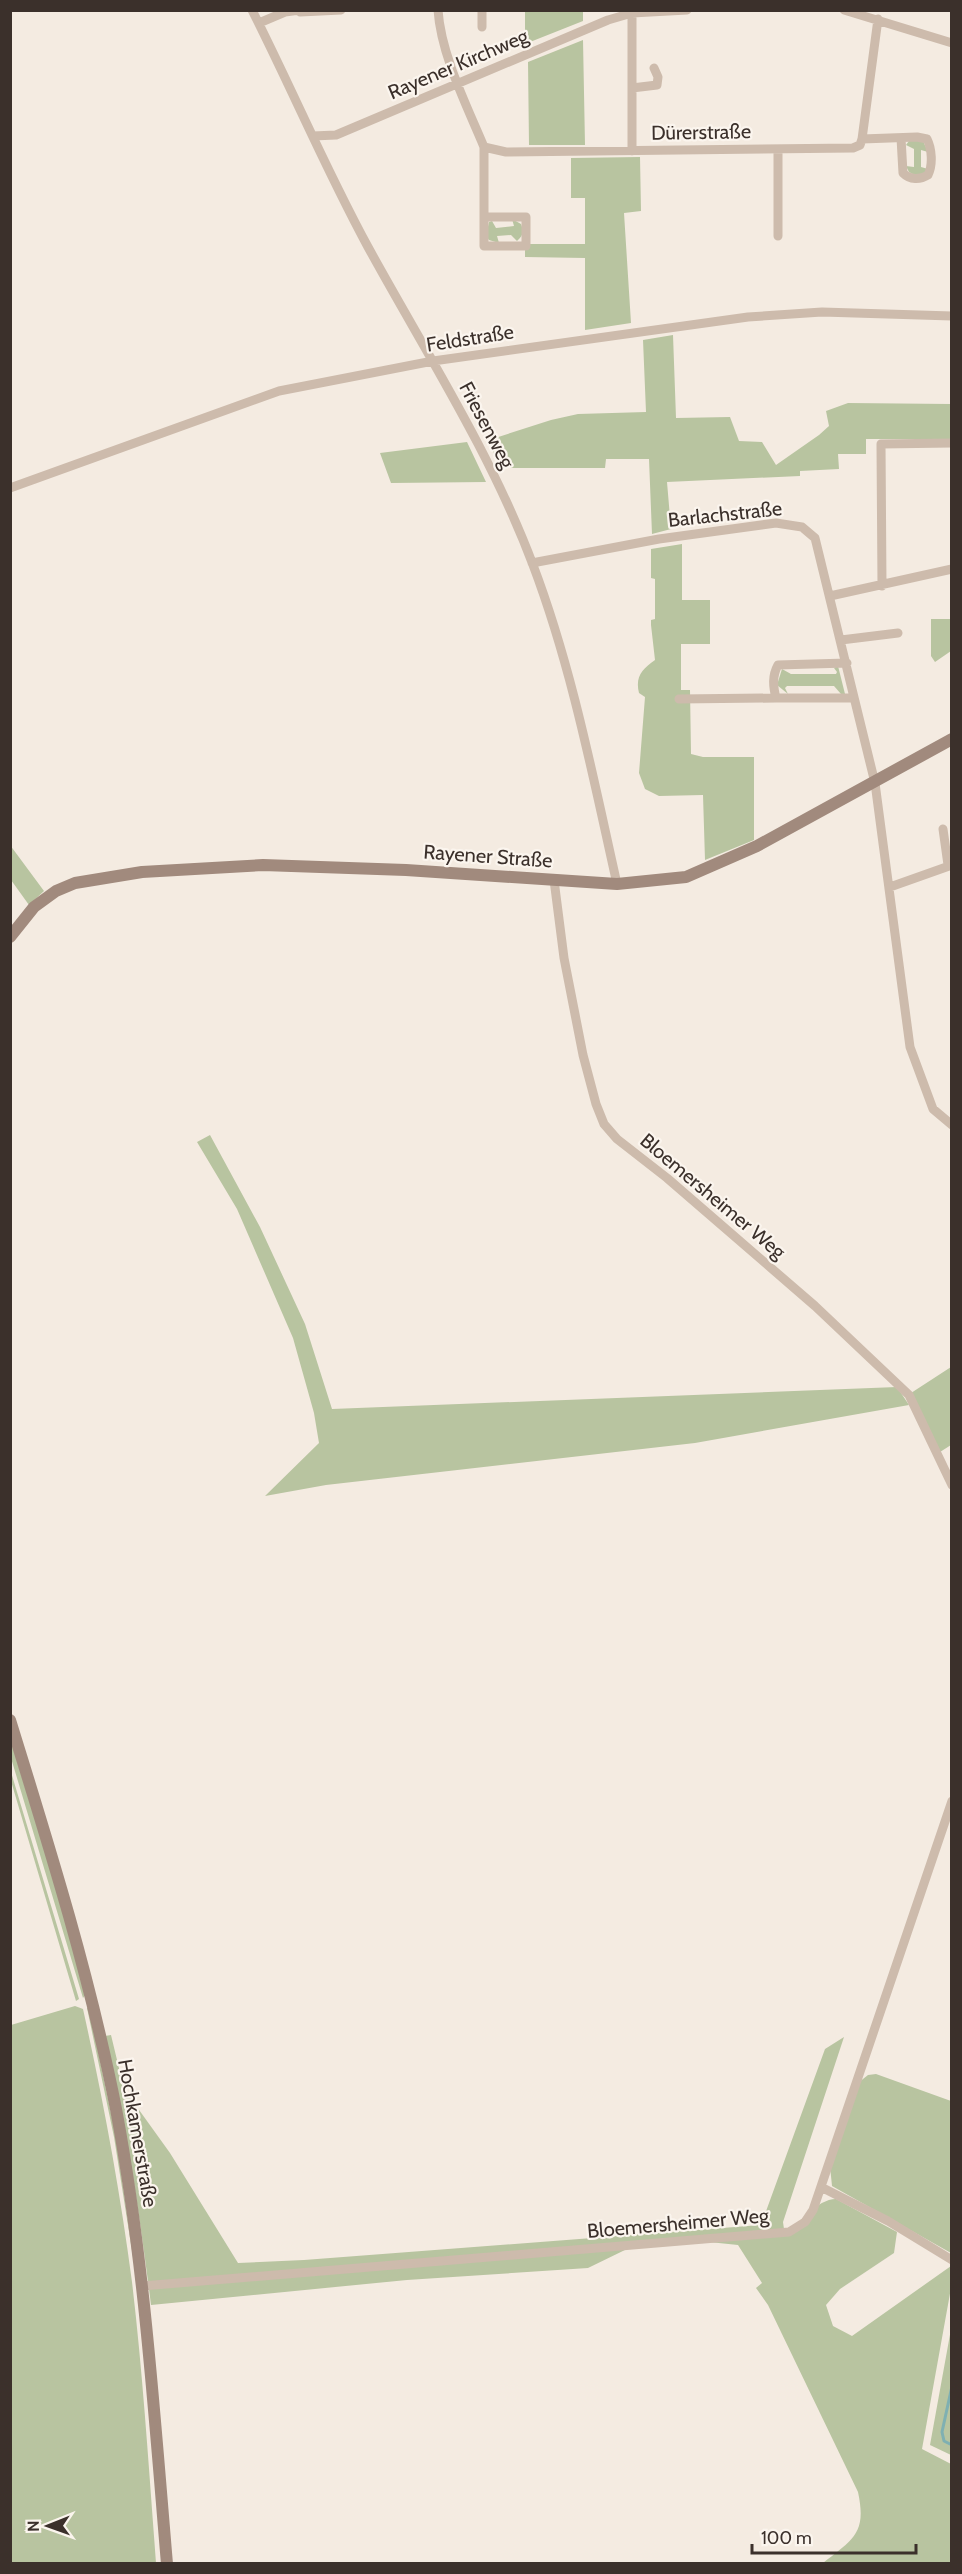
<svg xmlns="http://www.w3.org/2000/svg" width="962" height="2574" viewBox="0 0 962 2574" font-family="Cabin,sans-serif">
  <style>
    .green { fill: #b8c4a0 }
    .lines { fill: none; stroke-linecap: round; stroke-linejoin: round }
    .stream { stroke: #7fb0b2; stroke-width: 3 }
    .street { stroke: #cdbbac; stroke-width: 9 }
    .secondary { stroke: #a18a7d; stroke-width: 12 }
    .labels { text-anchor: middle; stroke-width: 4.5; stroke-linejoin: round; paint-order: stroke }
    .street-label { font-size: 20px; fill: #3b302b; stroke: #fbf5ee }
  </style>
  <rect width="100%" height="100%" fill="#f4ebe1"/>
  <path class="green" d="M525 11H583V21L525 44Z
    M583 40 585 145H529L528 62Z
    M909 141H923L928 152 921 150V167L928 169 925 173 916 176 909 172 906 166 914 167V149L906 145Z
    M640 157 641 211 624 213 631 323 585 330V258L525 257V249L529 244H585V198H571V158Z
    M512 219 521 224C524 232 523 236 517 241L511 235 497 236 499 243 489 240 486 236 489 222 492 221 496 228 514 226Z
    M673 335 676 418 730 417 739 441 762 442 776 465 819 435 829 426 826 411 848 403 951 404V439H866V454H838L839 469 800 471V476L667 482 671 529 652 534 649 459H606L605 468H499L489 440 551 420 578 414 646 412 643 340Z
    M467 442 486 482 391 483 380 453Z
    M682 544V600H710V644H681V690H690L691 754 703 757H754V840L705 860 703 795 659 796 645 789 639 773 645 697 639 693C635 677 642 669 655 660L651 625V620L655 619V579L651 578V549Z
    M931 619H951V651L935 662 931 656Z
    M838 666 845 694H841L834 686H787L785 688 788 694 777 685 782 669 791 674H836L837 672 834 668Z
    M10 845 44 891 29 905 11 880Z
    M210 1135 260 1227 305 1324 332 1409 897 1387 909 1405 695 1443 326 1485 265 1496 319 1443 314 1413 293 1338 237 1209 197 1142Z
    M951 1367V1445L940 1452 911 1393Z
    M10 1738 57 1891 85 1995 83 1998 11 1758Z
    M11 1772 79 1999 76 2001 11 1781Z
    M75 2006 83 2009C103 2099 120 2190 132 2282 143 2375 149 2470 156 2563H11V2025Z
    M87 2008H89L116 2137 136 2276 114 2137Z
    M111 2035 124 2089 170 2153 238 2263 304 2260 761 2225 825 2049 844 2037 783 2222 785 2236C798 2224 817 2199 836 2199L897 2232 894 2253 840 2289 826 2305 833 2326 852 2336 951 2266V2288L922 2449 951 2464V2563H823C853 2539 867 2534 858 2492L768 2305 756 2288 762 2283 738 2245 709 2242 627 2249 588 2268 407 2280 151 2305C140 2215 126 2125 105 2036Z
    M876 2074 951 2101V2253L832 2186 830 2166 858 2083 868 2075Z
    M951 2329 952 2455H951L930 2445Z"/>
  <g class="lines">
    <path class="stream" d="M952 2386 942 2432 944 2441 952 2445"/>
    <path class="street" d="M252 10C292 89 326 170 368 247 425 351 491 453 533 565 572 668 593 777 617 884
      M438 10C441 55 467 106 484 147L506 152 853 148 860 145 862 139 878 19
      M482 10V27
      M844 10 952 43
      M300 12 341 10
      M632 13V151
      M259 23 285 12 300 10
      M632 88 657 85 658 77 654 68
      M313 136 336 135 608 20 632 13 687 10
      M862 139 917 137 927 139C932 149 933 165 928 175 920 180 910 180 903 173L901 138
      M778 149V236
      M484 217H526V246H484V147
      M10 488 279 391 433 361 748 317 822 312 952 316
      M532 563 659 539 776 523 802 527 815 538 875 783 910 1047 933 1109 952 1125
      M882 586 881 444 952 443
      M830 596 952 569
      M841 640 898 633
      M847 663 778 665C772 676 773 686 776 698H854
      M679 699 776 698
      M943 829 948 865
      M554 880 564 958 583 1055 596 1104 604 1124 617 1139 667 1178 815 1306 909 1395 952 1485
      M890 887 952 865
      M821 2187 888 2221 952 2260
      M142 2286 789 2232 805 2222 813 2210 952 1801"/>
    <path class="secondary" d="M10 937 34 907 56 891 75 883 142 872 263 865 406 870 617 884 686 877 757 846 952 739
      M10 1720C50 1849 90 1977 116 2109 144 2259 154 2411 167 2564"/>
  </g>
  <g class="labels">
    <g class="street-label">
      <text transform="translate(458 64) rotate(-23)" y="7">Rayener Kirchweg</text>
      <text transform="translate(701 132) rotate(-1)" y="7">Dürerstraße</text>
      <text transform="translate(470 338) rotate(-9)" y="7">Feldstraße</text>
      <text transform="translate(487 425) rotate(62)" y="7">Friesenweg</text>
      <text transform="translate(725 514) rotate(-6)" y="7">Barlachstraße</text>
      <text transform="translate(488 856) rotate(4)" y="7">Rayener Straße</text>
      <text transform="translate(713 1196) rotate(40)" y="7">Bloemersheimer Weg</text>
      <text transform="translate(138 2133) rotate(80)" y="7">Hochkamerstraße</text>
      <text transform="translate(678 2223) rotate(-5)" y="7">Bloemersheimer Weg</text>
    </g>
  </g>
  <rect width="962" height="2574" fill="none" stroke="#3b302b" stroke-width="24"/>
  <g transform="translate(48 2526) rotate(269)" stroke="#fbf5ee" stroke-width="4.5" paint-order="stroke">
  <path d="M0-4.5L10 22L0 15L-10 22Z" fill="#3b302b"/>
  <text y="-9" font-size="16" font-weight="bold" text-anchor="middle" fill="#3b302b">N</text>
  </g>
  <path d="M752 2544v9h164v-9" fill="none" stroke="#3b302b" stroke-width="3"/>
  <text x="761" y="2544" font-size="18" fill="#3b302b" stroke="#fbf5ee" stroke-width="4.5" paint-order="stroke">100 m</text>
</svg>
